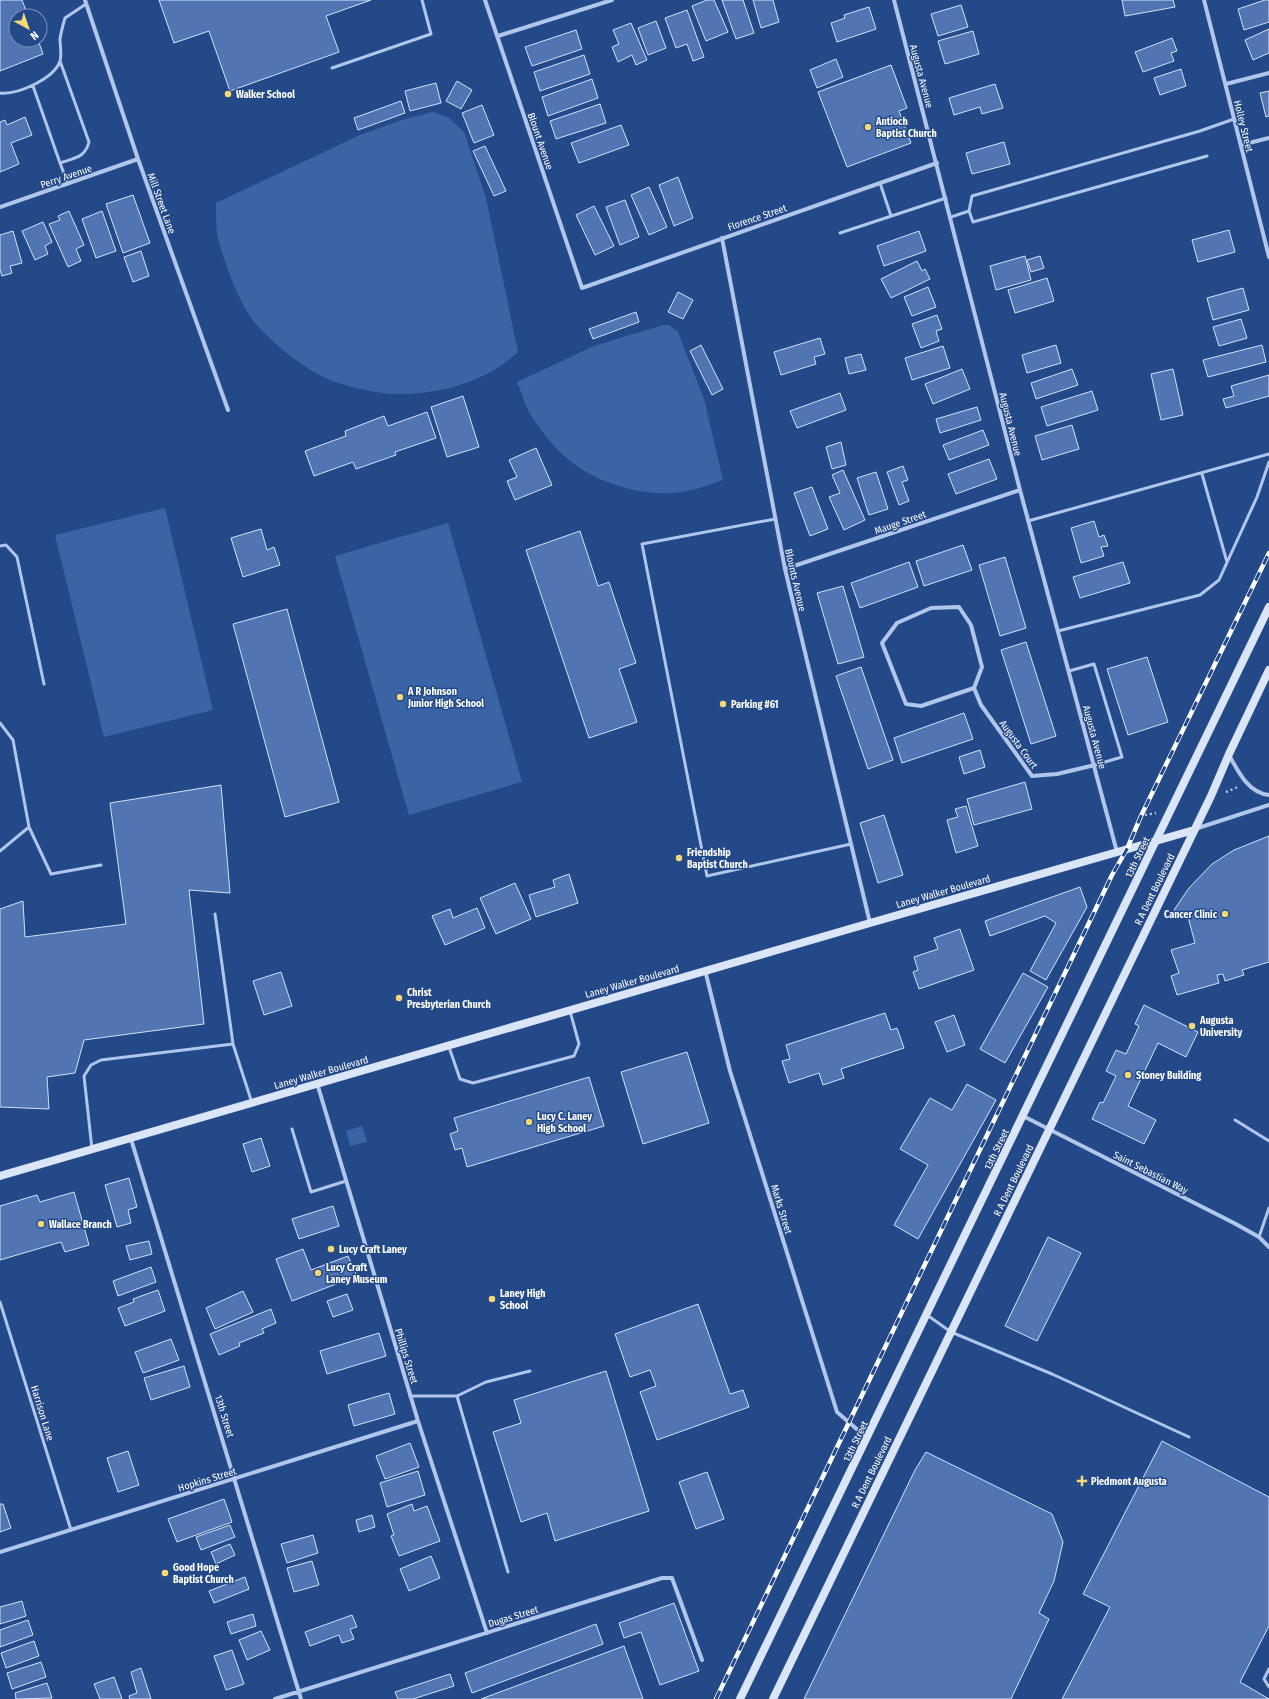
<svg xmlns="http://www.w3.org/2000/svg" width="1269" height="1699" viewBox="0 0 1269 1699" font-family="'Fira Sans Condensed',sans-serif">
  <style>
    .green { fill: #3b64a7 }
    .building { fill: #5075b2; stroke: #d4e1f7 }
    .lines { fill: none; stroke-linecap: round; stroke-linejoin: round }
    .path { stroke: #b0c6ea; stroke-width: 2.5; stroke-dasharray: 2 3; stroke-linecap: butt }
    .service { stroke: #b0c6ea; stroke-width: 3 }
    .minor { stroke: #b0c6ea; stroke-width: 4 }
    .secondary { stroke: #dae5f8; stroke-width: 8 }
    .rail-casing { stroke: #fff; stroke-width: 4.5 }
    .rail { stroke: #244989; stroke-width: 3; stroke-dasharray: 9; stroke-linecap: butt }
    .poi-dot { fill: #f4d873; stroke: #244989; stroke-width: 1.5 }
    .labels { text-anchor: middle; stroke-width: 3; stroke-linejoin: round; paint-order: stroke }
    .street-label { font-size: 10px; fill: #fff; stroke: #244989 }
    .poi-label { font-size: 10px; font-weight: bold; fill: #fff; stroke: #244989; text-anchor: start }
  </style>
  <rect width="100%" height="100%" fill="#244989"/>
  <path class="green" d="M433 112 449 118 464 132 486 198 518 352C486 382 438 395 394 394 376 393 355 388 338 383 316 376 293 359 276 344 265 334 253 323 246 310 235 291 221 254 217 233 216 224 216 213 216 203L360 135 405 119Z
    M663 325H669L678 332 704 399 723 480C707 486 689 492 672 493 639 495 601 484 574 464 558 452 544 435 533 419 526 408 522 394 517 382L594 346Z
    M165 508 213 710 104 737 55 535Z
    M448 523 522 782 409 815 335 556Z
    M362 1126 367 1142 350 1146 346 1131Z"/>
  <path class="building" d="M0 0H22L28 16H16V40H38L43 54 0 71Z
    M159 0H371L326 16 339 52 230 91 209 31 174 43Z
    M707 0H714L728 32 706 41 692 6Z
    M722 0H743L754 33 736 39Z
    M753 0H773L779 22 761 28Z
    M1122 0H1173L1175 7 1125 16Z
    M1265 0H1269V22L1244 30 1238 9Z
    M961 5 968 27 938 36 931 14Z
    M869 7 876 29 837 42 831 23 845 18 844 15Z
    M687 10 704 57 693 61 687 44 676 48 665 18Z
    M656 21 666 48 648 55 638 28Z
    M631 23 647 60 636 65 632 55 618 62 612 47 619 44 613 30Z
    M1269 29V53L1253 60 1245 40Z
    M576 30 582 49 532 66 525 47Z
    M973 31 979 54 945 64 938 41Z
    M1172 38 1177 51 1171 53 1174 61 1143 72 1135 52Z
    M584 55 590 74 540 91 534 72Z
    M836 59 843 77 817 88 810 70Z
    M891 65 907 108 899 111 911 143 847 167 818 92Z
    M1181 69 1186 86 1160 95 1154 78Z
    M592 79 598 98 548 116 542 97Z
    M457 81 472 90 461 109 446 101Z
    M436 83 441 103 410 111 405 91Z
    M995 84 1003 108 982 114 980 107 954 115 949 98Z
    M1269 91V116L1266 117 1260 93Z
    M401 101 405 113 358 130 354 118Z
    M600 104 606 123 556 139 550 121Z
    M482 105 494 135 474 143 462 113Z
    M25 117 32 135 11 143 19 164 0 172V122L5 120 7 125Z
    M621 125 629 145 579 163 571 143Z
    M1004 142 1010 164 972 174 966 153Z
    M485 146 506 191 494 196 473 151Z
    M678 177 693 218 674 226 659 185Z
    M649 187 667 227 649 235 631 195Z
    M133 195 150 243 123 253 106 204Z
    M625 200 639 237 620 245 606 207Z
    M594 206 614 246 595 255 576 215Z
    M69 211 84 245 76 249 81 261 68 267 49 224 60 220 58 216Z
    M102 211 116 251 96 258 82 219Z
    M43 222 52 242 45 246 48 254 35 260 22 231Z
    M1229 230 1235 252 1198 262 1192 240Z
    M13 231 22 263 10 266 12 273 2 276 0 270V235Z
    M919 231 926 251 884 266 877 246Z
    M141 251 149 276 133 282 124 257Z
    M1025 256 1031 280 996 290 990 266Z
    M1040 256 1044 268 1031 272 1027 260Z
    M917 261 922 271 925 269 930 279 891 298 881 279Z
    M1047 278 1054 301 1015 313 1008 290Z
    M928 287 936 307 912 316 904 297Z
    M1243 288 1249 310 1213 320 1207 298Z
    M678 292 693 300 683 319 668 312Z
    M636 312 639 322 593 339 589 329Z
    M937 315 942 329 936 331 939 341 921 348 912 324Z
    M1241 319 1247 338 1219 346 1213 327Z
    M820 338 825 354 814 357 816 364 781 375 774 352Z
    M701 345 723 389 712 395 690 351Z
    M1056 345 1061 363 1027 373 1022 355Z
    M1262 345 1266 362 1208 377 1203 360Z
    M943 346 950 368 912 380 905 358Z
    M861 354 866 370 849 374 845 358Z
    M962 369 970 389 933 404 925 384Z
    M1072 369 1078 385 1036 399 1031 383Z
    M1173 369 1183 415 1161 420 1151 374Z
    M1269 375V396L1226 408 1223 399 1234 396 1231 386Z
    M1092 391 1098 410 1047 426 1041 407Z
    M840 393 846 410 797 428 790 411Z
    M463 396 479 447 447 457 431 407Z
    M977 407 981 420 940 433 936 419Z
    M427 412 436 438 395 452 396 455 356 469 353 462 314 476 305 451 346 436 345 431 384 416 388 426Z
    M1072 425 1079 449 1042 460 1035 436Z
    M983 430 989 445 949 460 943 445Z
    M841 442 846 465 832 469 826 447Z
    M536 448 552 485 515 500 507 481 517 477 509 460Z
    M989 459 997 479 956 494 948 474Z
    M903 466 908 480 902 482 909 501 899 505 887 472Z
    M843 470 865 520 844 530 829 497 840 493 832 475Z
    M876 472 888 509 869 515 857 478Z
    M812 487 828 529 810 536 794 493Z
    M1094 521 1099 537 1104 535 1108 546 1101 547 1104 556 1081 563 1071 528Z
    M261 529 267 550 274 547 280 565 243 577 231 538Z
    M580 531 598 586 609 582 636 663 619 669 637 722 589 738 526 550Z
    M963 545 972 570 924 586 916 561Z
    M1005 557 1026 628 1000 636 979 565Z
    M909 562 918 587 860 608 851 583Z
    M1123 562 1130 583 1080 598 1073 577Z
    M843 586 864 657 838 664 817 593Z
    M287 609 339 802 285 817 233 624Z
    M1026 642 1056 736 1031 744 1001 650Z
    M1147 657 1168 722 1128 735 1107 669Z
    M861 667 893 760 868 769 836 676Z
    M964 713 973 739 902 763 894 738Z
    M980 750 985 767 964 774 959 757Z
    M1025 782 1032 809 974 825 967 799Z
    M221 785 230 893 189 890 204 1024 84 1040 75 1073 47 1077 49 1109 0 1107V909L23 901 25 937 126 924 110 803Z
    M966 806 978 846 956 853 947 820 958 817 955 809Z
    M884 815 903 875 878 883 860 823Z
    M1269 836V962L1242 970 1244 975 1225 981 1223 974 1217 975 1219 983 1177 995 1171 976 1179 973 1171 950 1195 943 1188 917 1174 910 1189 888 1212 864 1234 850Z
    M569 874 578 903 536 917 529 895 555 887 553 880Z
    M515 883 531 919 496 934 480 898Z
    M1080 887 1087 907 1046 980 1030 971 1056 923 1045 916 990 936 985 921Z
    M477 908 485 928 445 945 432 916 450 909 453 918Z
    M960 929 974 970 919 989 913 972 918 970 914 957 938 949 934 938Z
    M281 972 292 1006 264 1015 253 981Z
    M1023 973 1048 987 1005 1063 980 1049Z
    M1144 1005 1198 1032 1186 1057 1158 1043 1128 1106 1156 1120 1144 1144 1092 1119 1100 1102 1103 1103 1116 1076 1106 1071 1116 1050 1126 1054 1139 1026 1135 1024Z
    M885 1013 891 1030 897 1028 904 1048 841 1069 844 1078 823 1085 819 1073 789 1083 782 1061 790 1059 786 1045Z
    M954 1015 965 1045 947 1052 935 1022Z
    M687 1052 709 1123 643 1144 621 1072Z
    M589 1077 604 1126 467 1167 462 1148 455 1150 450 1134 458 1131 454 1118Z
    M967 1084 996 1100 918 1239 894 1225 928 1165 900 1149 930 1098 952 1110Z
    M261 1138 270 1166 252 1172 243 1144Z
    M129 1178 137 1207 128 1210 131 1223 117 1227 105 1185Z
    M74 1192 89 1245 65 1252 61 1242 0 1260V1206L37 1195 40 1202Z
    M333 1206 339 1226 299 1239 292 1219Z
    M1048 1237 1081 1253 1037 1341 1005 1326Z
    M149 1241 152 1254 130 1260 126 1246Z
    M303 1249 311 1270 348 1256 357 1276 292 1301 276 1259Z
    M151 1267 156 1282 118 1296 113 1281Z
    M158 1290 165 1311 125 1326 118 1308 134 1302 133 1299Z
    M243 1291 253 1312 215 1329 206 1308Z
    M347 1294 353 1310 333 1317 327 1301Z
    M698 1304 730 1394 743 1390 749 1407 657 1440 640 1392 656 1386 650 1370 630 1377 615 1334Z
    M271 1309 276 1323 262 1329 264 1333 239 1343 240 1346 219 1355 210 1334Z
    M379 1333 386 1356 327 1374 320 1351Z
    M171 1339 179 1360 143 1373 135 1352Z
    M184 1366 190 1387 151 1400 144 1378Z
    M606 1371 649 1511 555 1541 547 1513 521 1522 493 1432 521 1423 514 1400Z
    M389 1393 395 1414 354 1426 348 1405Z
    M1162 1441 1269 1497V1626L1240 1682 1269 1699H1062L1110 1607 1083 1594Z
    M410 1443 419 1467 385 1479 376 1456Z
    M128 1451 139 1485 118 1492 107 1458Z
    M926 1452 1052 1514 1063 1542 1054 1581 1039 1613 1049 1619 1011 1699H804L915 1470Z
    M418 1471 425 1495 387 1507 380 1483Z
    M707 1472 724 1519 696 1529 679 1482Z
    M224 1499 232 1522 177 1542 168 1519Z
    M0 1504H3L11 1528 0 1532Z
    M412 1504 414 1511 427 1506 440 1541 399 1556 391 1536 394 1535 387 1514Z
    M372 1515 375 1527 359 1532 356 1520Z
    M230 1525 235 1537 201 1550 196 1537Z
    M313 1535 318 1553 287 1563 281 1544Z
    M230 1544 235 1555 216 1564 211 1552Z
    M431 1556 440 1578 409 1591 400 1569Z
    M312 1561 319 1585 294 1592 287 1568Z
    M245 1577 249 1589 214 1603 209 1591Z
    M22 1601 26 1616 0 1624V1607Z
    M674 1603 699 1671 660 1685 641 1632 624 1638 619 1623Z
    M253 1614 256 1626 231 1634 227 1622Z
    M352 1615 357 1627 350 1629 354 1639 342 1643 339 1635 310 1646 305 1632Z
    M28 1620 33 1635 0 1647V1630Z
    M596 1624 603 1644 472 1693 465 1673Z
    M261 1631 270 1650 247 1660 239 1640Z
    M34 1641 39 1656 6 1668 1 1653Z
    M624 1646 643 1699H481Z
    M232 1650 244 1684 226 1690 214 1656Z
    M41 1662 46 1677 12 1689 7 1673Z
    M141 1668 151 1699H130L129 1696 137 1693 131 1672Z
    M450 1674 454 1686 413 1699H398L395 1692Z
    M114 1677 122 1699H100L94 1684Z
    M47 1683 52 1698 16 1699 15 1693Z"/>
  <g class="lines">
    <path class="path" d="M1226 792 1238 787
      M1145 815 1156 813"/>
    <path class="service" d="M332 68 431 34 422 0
      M33 86 60 163C74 158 85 158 89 142L60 61
      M0 93C17 95 54 79 60 61 62 55 60 46 60 39 61 32 63 25 65 18L86 4
      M1207 156 973 222 969 211 972 196 1200 131 1234 119
      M60 163 68 184
      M880 183 891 216
      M951 217 969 211
      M840 233 946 198
      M1202 474 1227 562
      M775 519 642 544 707 876 851 844
      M1028 521 1269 454
      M0 546 6 545 17 557 44 684
      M1058 631 1200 595 1219 580 1257 497 1269 462
      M1069 671 1094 664 1122 757 1095 765
      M0 723 13 740 29 827 0 851
      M29 827 51 874 101 865
      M215 914 233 1044 252 1103
      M449 1047 460 1079 473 1083 574 1056 579 1044 570 1011
      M1235 1120 1269 1141
      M292 1129 311 1192 346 1181
      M92 1149 84 1076 91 1065 101 1060 233 1044
      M1259 1237 1269 1208
      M0 1302 71 1530
      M927 1315 951 1332 1052 1374 1189 1437
      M410 1396H457L486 1382 530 1371
      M457 1396 508 1572
      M1269 1669 1264 1679 1269 1687"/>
    <path class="minor" d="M85 0 138 159 228 410
      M485 0 582 288 937 163
      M894 0 1020 490 1117 852
      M1204 0 1269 257
      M498 36 612 0
      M1226 84 1269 73
      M1241 145 1269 138
      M0 207 138 159
      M722 238 785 569 870 923
      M785 569 1020 490
      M974 688 921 706 906 704 882 643 897 623 931 608 959 607 971 625 982 667 974 688 981 705 1032 776 1057 774 1095 765
      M1229 755C1238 771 1248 793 1269 795
      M1195 829 1269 805
      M705 970 730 1071 837 1412 867 1438
      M317 1083 418 1421 487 1633
      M1023 1116 1234 1223 1259 1237 1269 1247
      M131 1139 301 1699
      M0 1552 418 1421
      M275 1699 662 1578H672L702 1660"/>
    <path class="secondary" d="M0 1176 870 923 1194 830
      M740 1699 1269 607
      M773 1699 1211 796 1229 754 1269 670"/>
    <g class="rail-casing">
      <path id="rail" d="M716 1699 1112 875 1127 849 1141 816 1269 553"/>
    </g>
    <use href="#rail" class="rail"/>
  </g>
  <g class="poi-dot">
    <circle cx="228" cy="94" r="4"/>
    <circle cx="868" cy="127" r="4"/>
    <circle cx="400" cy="697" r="4"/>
    <circle cx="723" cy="704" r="4"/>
    <circle cx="679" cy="858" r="4"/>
    <circle cx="1225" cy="914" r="4"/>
    <circle cx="399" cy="998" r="4"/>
    <circle cx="1192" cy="1026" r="4"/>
    <circle cx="1128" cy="1075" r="4"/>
    <circle cx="529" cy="1122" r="4"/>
    <circle cx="41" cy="1224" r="4"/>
    <circle cx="331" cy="1249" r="4"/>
    <circle cx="318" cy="1273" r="4"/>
    <circle cx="492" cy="1299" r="4"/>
    <path d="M1080 1475h4v4h4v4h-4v4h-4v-4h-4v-4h4z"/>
    <circle cx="165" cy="1573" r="4"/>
  </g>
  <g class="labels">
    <g class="street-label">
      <text transform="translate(922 76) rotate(75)" y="4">Augusta Avenue</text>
      <text transform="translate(1244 126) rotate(76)" y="4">Holley Street</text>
      <text transform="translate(541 141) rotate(71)" y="4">Blount Avenue</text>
      <text transform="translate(66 176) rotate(-19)" y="4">Perry Avenue</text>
      <text transform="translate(162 203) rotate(70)" y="4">Mill Street Lane</text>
      <text transform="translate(757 217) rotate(-19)" y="4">Florence Street</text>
      <text transform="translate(1011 424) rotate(76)" y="4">Augusta Avenue</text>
      <text transform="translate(900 522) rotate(-19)" y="4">Mauge Street</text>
      <text transform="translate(796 580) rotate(77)" y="4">Blounts Avenue</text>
      <text transform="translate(1095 737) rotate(75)" y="4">Augusta Avenue</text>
      <text transform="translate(1019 744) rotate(54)" y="4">Augusta Court</text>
      <text transform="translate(1137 857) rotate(-64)" y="4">13th Street</text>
      <text transform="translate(1154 889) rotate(-64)" y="4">R A Dent Boulevard</text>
      <text transform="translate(943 891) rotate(-16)" y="4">Laney Walker Boulevard</text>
      <text transform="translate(632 981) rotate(-16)" y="4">Laney Walker Boulevard</text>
      <text transform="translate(321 1072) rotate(-16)" y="4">Laney Walker Boulevard</text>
      <text transform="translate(996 1149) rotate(-64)" y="4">13th Street</text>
      <text transform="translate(1151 1172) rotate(27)" y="4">Saint Sebastian Way</text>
      <text transform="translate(1013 1180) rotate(-64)" y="4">R A Dent Boulevard</text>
      <text transform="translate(782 1209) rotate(73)" y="4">Marks Street</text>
      <text transform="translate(407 1356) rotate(73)" y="4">Phillips Street</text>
      <text transform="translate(43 1413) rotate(73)" y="4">Harrison Lane</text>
      <text transform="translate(225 1416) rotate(73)" y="4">13th Street</text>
      <text transform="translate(855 1441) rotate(-64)" y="4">13th Street</text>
      <text transform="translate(871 1472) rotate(-64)" y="4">R A Dent Boulevard</text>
      <text transform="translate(207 1479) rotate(-17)" y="4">Hopkins Street</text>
      <text transform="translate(513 1616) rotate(-17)" y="4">Dugas Street</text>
    </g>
    <g class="poi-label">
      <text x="236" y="98">Walker School</text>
      <text x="876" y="125">Antioch<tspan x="876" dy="12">Baptist Church</tspan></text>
      <text x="408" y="695">A R Johnson<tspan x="408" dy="12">Junior High School</tspan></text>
      <text x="731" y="708">Parking #61</text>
      <text x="687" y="856">Friendship<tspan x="687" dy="12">Baptist Church</tspan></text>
      <text x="1217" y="918" text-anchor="end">Cancer Clinic</text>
      <text x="407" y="996">Christ<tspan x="407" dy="12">Presbyterian Church</tspan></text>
      <text x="1200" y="1024">Augusta<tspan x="1200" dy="12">University</tspan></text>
      <text x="1136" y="1079">Stoney Building</text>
      <text x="537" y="1120">Lucy C. Laney<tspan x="537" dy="12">High School</tspan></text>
      <text x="49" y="1228">Wallace Branch</text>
      <text x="339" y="1253">Lucy Craft Laney</text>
      <text x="326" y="1271">Lucy Craft<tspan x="326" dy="12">Laney Museum</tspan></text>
      <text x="500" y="1297">Laney High<tspan x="500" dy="12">School</tspan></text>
      <text x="1091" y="1485">Piedmont Augusta</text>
      <text x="173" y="1571">Good Hope<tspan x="173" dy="12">Baptist Church</tspan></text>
    </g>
  </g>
  <g transform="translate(28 28) rotate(140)"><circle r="19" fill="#244989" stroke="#7c92b8"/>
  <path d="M0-3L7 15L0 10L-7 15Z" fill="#f4d873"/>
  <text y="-6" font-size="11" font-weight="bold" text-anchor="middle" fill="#ffffff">N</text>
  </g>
</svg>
